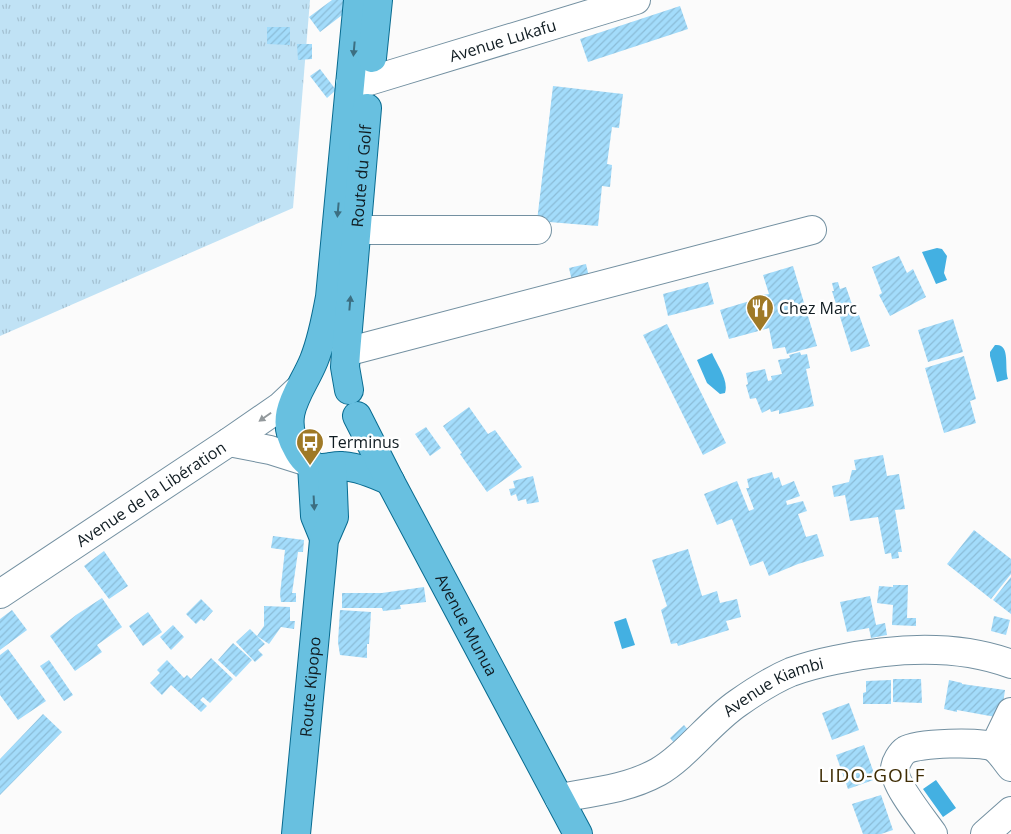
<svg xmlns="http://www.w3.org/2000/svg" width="1011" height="834" viewBox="0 0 1011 834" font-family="'Open Sans',sans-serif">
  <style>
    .grass { fill: url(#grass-tufts) }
    .water { fill: #43b0e2 }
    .building { fill: url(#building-hatch) }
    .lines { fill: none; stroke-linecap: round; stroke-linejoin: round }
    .minor-casing { stroke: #7390a1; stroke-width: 30 }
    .major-casing { stroke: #086b90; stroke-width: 30 }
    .minor { stroke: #fff; stroke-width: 28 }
    .major { stroke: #68c0e0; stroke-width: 28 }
    .oneway { fill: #3c6e81 }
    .oneway2 { fill: #93999c }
    .labels { text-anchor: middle; stroke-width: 5; stroke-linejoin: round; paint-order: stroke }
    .street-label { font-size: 16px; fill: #101c22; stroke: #fff }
    .poi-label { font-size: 16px; fill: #101c22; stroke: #fff; text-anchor: start }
    .quarter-label { font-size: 19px; letter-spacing: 1px; fill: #3f2d05; stroke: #fff }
  </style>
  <defs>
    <pattern id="grass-tufts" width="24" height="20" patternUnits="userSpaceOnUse" patternTransform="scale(1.25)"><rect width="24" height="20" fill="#c0e2f5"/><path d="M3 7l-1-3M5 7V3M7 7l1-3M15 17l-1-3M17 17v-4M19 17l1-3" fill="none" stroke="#a4c1d2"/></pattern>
    <pattern id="building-hatch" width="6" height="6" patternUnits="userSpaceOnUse" patternTransform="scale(1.25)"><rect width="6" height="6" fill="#a3dcfb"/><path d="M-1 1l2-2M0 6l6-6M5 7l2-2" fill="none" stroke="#8bbcd7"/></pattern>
  </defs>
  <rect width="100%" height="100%" fill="#fbfbfb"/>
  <path class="grass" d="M0 0H310L293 208 0 336Z"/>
  <path class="water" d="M937 248 942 249 947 256 944 273 947 280 936 284 922 252Z
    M995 345C1011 343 1004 367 1008 379L997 382 990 356V352Z
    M712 353C717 365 729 380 725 393L720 394 707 383 697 360Z
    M626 618 635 645 622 649 614 622Z
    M936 780 956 808 943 817 923 789Z"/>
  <path class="building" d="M332 0H349L350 9 320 32 309 17Z
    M680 6 688 29 588 62 580 39Z
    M267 27H290V45L267 44Z
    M297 44H312V59L298 60Z
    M320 69 336 90 327 98 310 76Z
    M553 86 623 94 619 128 612 127 607 164 612 165 610 187 602 186 598 226 537 221Z
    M899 256 907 273 913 269 926 297 890 316 879 295 882 293 872 267Z
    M586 264 589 277 572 281 569 268Z
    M793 266 817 346 787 354 785 347 773 349 769 328 729 339 720 310 753 300 759 323 767 321 762 295 769 294 763 275Z
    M708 282 714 304 668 316 663 294Z
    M838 282 840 289 846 287 856 316 859 315 870 346 851 352 832 291H834L832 283Z
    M953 319 963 352 928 362 918 330Z
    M667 324 726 443 703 455 643 335Z
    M800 352 801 355 807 354 810 368 806 369 814 406 779 414V410L771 412 770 409 762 413 756 398 750 399 746 385 748 384 746 373 765 369 768 381 772 380 771 376 782 374 778 360 790 358 789 355Z
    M964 356 976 399 970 401 976 423 944 433 925 368Z
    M469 407 488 434 495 430 522 467 487 492 460 454 462 453 443 426Z
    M426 427 441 448 430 456 415 434Z
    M883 455 887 476 899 474 905 509 895 510 902 552H898L899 558 892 559 891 553 885 554 878 517 850 521 845 495 834 497 832 486 849 482 852 470H856L854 460Z
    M772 472 774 479 779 477 782 486 794 481 800 496 786 501 787 505 803 501 807 511 798 514 806 537 817 534 824 556 798 564 769 576 763 561 750 566 732 519 717 525 704 494 737 481 749 511 754 509 746 488H749L747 479Z
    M533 476 539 502 527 504 526 499 518 501 516 494 511 496 509 489 515 488 513 481Z
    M974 530 1011 559V574L991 599 947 564Z
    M273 536 304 540 303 552H298L292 593H296V602H281L280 594 285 550 271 548Z
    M688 549 702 596 717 591 720 603 737 599 741 617 726 621 729 630 678 646 677 643 671 644 661 610 667 606 652 560Z
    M104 551 128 586 109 599 84 566Z
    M1011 577V614L993 600Z
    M893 585H908L907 618H916V626L892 625 893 605 877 603 879 586 893 587Z
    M424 587 426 602 400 605 401 609 383 611 382 608H342V593H382Z
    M870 596 876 625 885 623 887 635 871 638 869 628 847 632 840 602Z
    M102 598 122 627 97 645 102 652 75 671 50 636 76 615Z
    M201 599 213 611 204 621 201 619 196 624 186 614Z
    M264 606 290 607V621H295L294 629 281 627 269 644 257 636 264 626Z
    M12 610 27 630 0 650V619Z
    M340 610 371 612 369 644H367V658L340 655 338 642Z
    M148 612 162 632 143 646 129 626Z
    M994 616 1010 620 1006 635 991 631Z
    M173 625 184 637 171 650 160 637Z
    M250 629 265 644 258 650 263 655 255 662 236 642Z
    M233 643 252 660 236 677 218 660Z
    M8 649 46 701 18 720 0 695V655Z
    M211 658 233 679 210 703 203 697 200 700 207 706 201 712 171 685 162 695 150 683 160 673 157 670 167 660 184 678 187 675 191 679Z
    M49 660 73 695 64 701 40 666Z
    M893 679H921L922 703 893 702Z
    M891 680V704H863V693L866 692V681Z
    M949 680 962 683V684L1005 690 1001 718 957 710V712L944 709Z
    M849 703 859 730 832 740 822 713Z
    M43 714 62 732 0 795V759Z
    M684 725 690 732 676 745 670 738Z
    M864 745 876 779 848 789 836 755Z
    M881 795 893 830 881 834H863L852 804Z"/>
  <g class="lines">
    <g class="minor-casing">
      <g id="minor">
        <path id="s1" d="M350 84 369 81 636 0"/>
        <path d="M356 230H537"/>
        <path d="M346 352 812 230"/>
        <path d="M229 442 270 450 308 462"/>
        <path id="s2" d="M0 594 229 442 281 406 298 390"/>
        <path d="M994 747 1011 712"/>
        <path id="s3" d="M559 798C593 792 627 789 658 772 686 756 710 722 738 703 755 691 772 680 791 672 805 667 820 663 835 660 892 648 955 643 1011 664"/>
        <path d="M933 834C924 821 893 783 895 769 895 763 901 753 906 750 917 743 982 741 993 747 1000 751 1006 761 1011 767"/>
        <path d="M985 834 1011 811"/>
      </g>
    </g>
    <g class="major-casing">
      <g id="major">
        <path d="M358 0 330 297C326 319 322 340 314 360 302 390 277 414 297 448 301 456 308 464 316 467 325 470 333 465 342 466 359 467 375 474 390 481"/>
        <path d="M372 58 378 0"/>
        <path id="s4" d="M349 390 345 367 346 352 367 108"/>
        <path id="s5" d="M357 416 390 481 578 834"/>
        <path d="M312 465 315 516 324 538"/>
        <path id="s6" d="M296 834 324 540 334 517 332 467"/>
      </g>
    </g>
    <use href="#minor" class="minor"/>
    <use href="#major" class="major"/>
  </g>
  <defs><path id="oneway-solid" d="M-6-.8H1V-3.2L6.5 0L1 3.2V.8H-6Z" transform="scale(1.25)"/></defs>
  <g class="oneway">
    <use href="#oneway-solid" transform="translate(354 49) rotate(95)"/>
    <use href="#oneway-solid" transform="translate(338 210) rotate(95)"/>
    <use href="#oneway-solid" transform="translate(350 303) rotate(-85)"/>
    <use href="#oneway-solid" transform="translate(314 503) rotate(87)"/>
  </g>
  <use class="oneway2" href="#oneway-solid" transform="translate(265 417) rotate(145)"/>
  <defs>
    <g id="restaurant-pin" transform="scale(1.4375)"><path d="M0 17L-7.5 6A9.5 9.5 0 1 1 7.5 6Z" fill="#9f7926" stroke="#fff"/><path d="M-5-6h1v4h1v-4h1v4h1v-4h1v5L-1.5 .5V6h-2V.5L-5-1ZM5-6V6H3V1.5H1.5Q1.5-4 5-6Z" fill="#fff"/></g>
    <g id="bus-pin" transform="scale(1.4375)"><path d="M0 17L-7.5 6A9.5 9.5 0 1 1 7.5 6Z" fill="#9f7926" stroke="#fff"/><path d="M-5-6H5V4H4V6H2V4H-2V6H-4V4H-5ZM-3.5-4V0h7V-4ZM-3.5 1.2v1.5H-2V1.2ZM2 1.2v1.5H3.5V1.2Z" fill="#fff"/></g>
  </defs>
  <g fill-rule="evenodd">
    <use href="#restaurant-pin" x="760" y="308"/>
    <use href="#bus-pin" x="310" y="442"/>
  </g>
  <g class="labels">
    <g class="street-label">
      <text dy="6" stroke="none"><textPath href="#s1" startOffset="159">Avenue Lukafu</textPath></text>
      <text dy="6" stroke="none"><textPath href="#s4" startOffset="215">Route du Golf</textPath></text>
      <text dy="6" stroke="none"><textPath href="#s2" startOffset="181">Avenue de la Libération</textPath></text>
      <text dy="6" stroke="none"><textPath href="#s5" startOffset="236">Avenue Munua</textPath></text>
      <text dy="6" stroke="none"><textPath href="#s6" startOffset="148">Route Kipopo</textPath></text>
      <text dy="6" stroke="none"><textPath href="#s3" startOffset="248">Avenue Kiambi</textPath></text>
    </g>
    <g class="poi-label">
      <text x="779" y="314">Chez Marc</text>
      <text x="329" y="448">Terminus</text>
    </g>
    <g class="quarter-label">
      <text x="872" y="782">LIDO-GOLF</text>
    </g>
  </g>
</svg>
